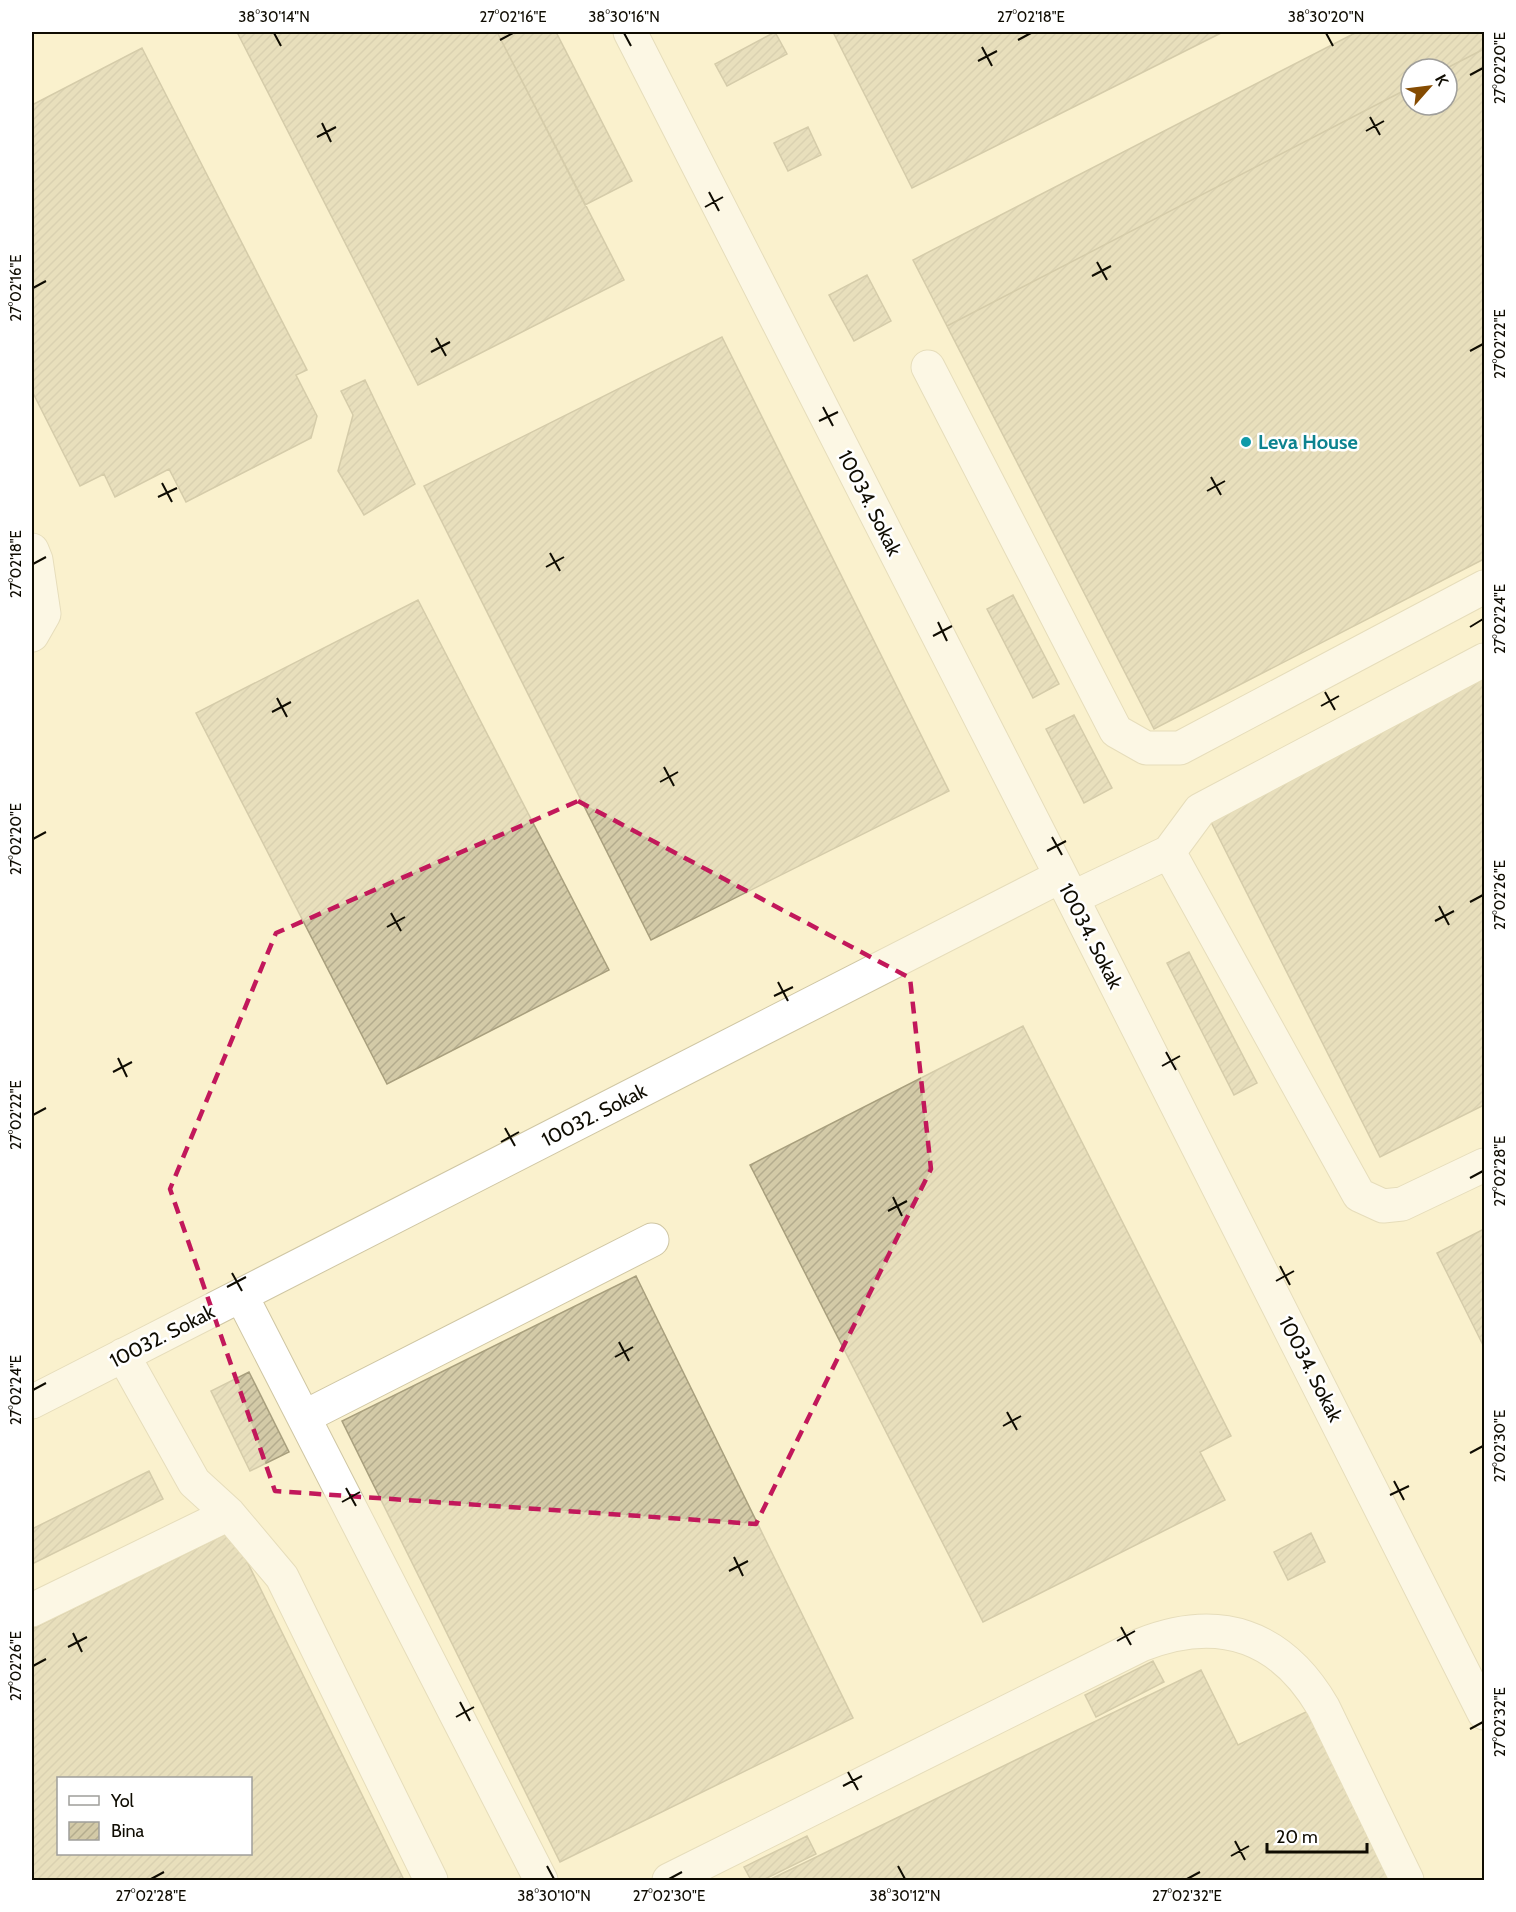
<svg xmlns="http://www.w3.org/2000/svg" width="1516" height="1912" viewBox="0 0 1516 1912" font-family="Cabin,sans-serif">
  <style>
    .building { fill: url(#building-hatch); stroke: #a89f7d; stroke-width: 1.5; fill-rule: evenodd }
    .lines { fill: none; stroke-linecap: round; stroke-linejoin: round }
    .minor-casing { stroke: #cfc6a3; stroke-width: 35 }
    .minor { stroke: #fff; stroke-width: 33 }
    .marked { fill: none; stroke: #c2185b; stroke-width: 4.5; stroke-dasharray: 12 8; stroke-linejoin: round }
    .ticks { fill: none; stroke: #0f0c02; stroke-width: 2 }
    .culture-dot { fill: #0f9aa8; stroke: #fff; stroke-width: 2 }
    .labels { text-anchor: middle; stroke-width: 5; stroke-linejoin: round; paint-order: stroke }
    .culture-label { font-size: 20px; font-weight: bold; fill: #0d838f; stroke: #fff; text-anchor: start }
    .street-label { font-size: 20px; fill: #0f0c02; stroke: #fff }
    .neatline { fill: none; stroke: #0f0c02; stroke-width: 2 }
    .ticks-label { font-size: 15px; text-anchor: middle; fill: #0f0c02 }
  </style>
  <defs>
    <pattern id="building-hatch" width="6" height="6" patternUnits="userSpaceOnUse" patternTransform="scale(1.5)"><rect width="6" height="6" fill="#d3caa7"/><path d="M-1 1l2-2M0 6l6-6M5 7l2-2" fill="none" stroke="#b4ac8e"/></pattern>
  </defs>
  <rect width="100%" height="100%" fill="#faf1cd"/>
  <path class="building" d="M237 32H497L624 280 418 385Z
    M497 32H556L632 181 585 205Z
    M775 32 787 54 727 86 715 64Z
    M833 32H1223L912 188Z
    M1357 32H1484V49L1445 69H1411V87L947 326 913 260Z
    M142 48 307 370 296 375 317 416 311 438 186 502 169 469 115 497 104 474 80 486 32 391V105Z
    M1484 49V559L1154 729 947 326 1411 87V105H1447V69H1445Z
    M808 127 821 155 788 171 774 143Z
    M867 275 891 321 854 341 829 295Z
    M722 337 949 791 651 940 424 486Z
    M365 380 415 484 364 515 338 471 353 415 341 391Z
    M1013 595 1059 684 1033 698 987 609Z
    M418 600 609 970 387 1084 196 713Z
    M1484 674V1105L1380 1157 1207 814Z
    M1074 715 1112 788 1084 803 1046 729Z
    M1189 952 1257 1083 1234 1095 1167 963Z
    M1023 1026 1231 1436 1200 1452 1225 1500 983 1622 750 1165Z
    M1484 1229V1347L1437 1253Z
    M636 1276 853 1718 560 1862 342 1421Z
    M249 1372 289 1452 250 1471 211 1391Z
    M149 1471 163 1499 32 1564V1529Z
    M232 1531 404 1880H32V1629ZM58 1778H250V1854H58Z
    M1311 1533 1325 1562 1288 1580 1274 1552Z
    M1153 1661 1164 1682 1096 1717 1085 1695Z
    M1201 1670 1238 1745 1308 1711 1391 1880H769Z
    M807 1836 816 1854 763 1880H751L744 1867Z"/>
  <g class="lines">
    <g class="minor-casing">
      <path id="minor" d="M630 32 1061 876 1484 1713
        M928 367 1116 731 1146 748H1180L1484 587
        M32 550 36 560 44 614 32 635
        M1169 852 1359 1195 1383 1206 1402 1204 1484 1165
        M1072 898 1169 852 1200 810 1484 660
        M241 1295 541 1880
        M123 1355 194 1482 229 1514 282 1577 431 1880
        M32 1402 1061 876
        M304 1417 652 1240
        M32 1610 229 1514
        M669 1880 1141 1645C1219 1614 1281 1635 1323 1707L1407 1880"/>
    </g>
    <use href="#minor" class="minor"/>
  </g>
  <path d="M0 0H1516V1912H0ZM578 801 910 978 931 1169 756 1524 275 1491 170 1189 276 933Z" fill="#faf1cd" fill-opacity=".55" fill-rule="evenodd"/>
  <path class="marked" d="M578 801 910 978 931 1169 756 1524 275 1491 170 1189 276 933Z"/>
  <path class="ticks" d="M274 33 281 46M624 33 631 46M1326 33 1333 46M500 40 513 33M1018 40 1031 33M982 47 992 66M978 61 997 51M1470 75 1483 68M1370 117 1380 135M322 123 331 142M1366 131 1384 121M317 137 336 127M709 192 719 211M705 207 723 197M1097 262 1107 280M1092 276 1111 266M33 288 46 281M436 338 446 356M1470 351 1483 344M431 352 450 342M823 407 833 426M819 421 838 412M1211 477 1221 495M162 483 172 502M1207 491 1225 481M158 497 177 488M550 553 560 571M33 564 46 557M546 567 564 557M938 622 947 641M1470 627 1483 619M933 636 952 626M1325 692 1335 710M277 698 287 717M1321 706 1339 696M272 712 291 702M664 767 674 786M660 782 678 772M1052 837 1062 855M33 839 46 832M1047 851 1066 841M1470 902 1483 895M1439 906 1449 925M391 913 401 931M1435 921 1454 911M387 927 405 917M778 982 788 1001M774 996 793 987M1166 1052 1176 1070M118 1058 127 1077M1162 1066 1180 1056M113 1072 132 1062M33 1115 46 1108M505 1128 515 1146M501 1142 519 1132M1470 1178 1483 1171M893 1197 902 1216M888 1211 907 1201M1280 1266 1290 1285M232 1273 242 1291M1276 1281 1294 1271M227 1287 246 1277M619 1342 629 1361M615 1357 633 1347M33 1390 46 1383M1007 1412 1017 1430M1003 1426 1021 1416M1470 1453 1483 1446M1394 1481 1404 1500M346 1488 356 1506M1390 1495 1409 1486M342 1502 360 1492M734 1557 743 1576M729 1571 748 1561M1121 1627 1131 1645M73 1633 82 1652M1117 1641 1135 1631M68 1647 87 1637M33 1666 46 1659M460 1702 470 1721M456 1717 474 1707M1470 1729 1483 1722M848 1772 858 1790M843 1786 862 1776M1235 1841 1245 1860M1231 1856 1249 1846M547 1866 554 1879M898 1866 905 1879M151 1879 164 1872M669 1879 682 1872M1187 1879 1200 1872"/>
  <circle class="culture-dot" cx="1246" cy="442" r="6"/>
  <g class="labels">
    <g class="culture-label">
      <text x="1258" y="449">Leva House</text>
    </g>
    <g class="street-label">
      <text transform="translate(870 503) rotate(63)" y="7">10034. Sokak</text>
      <text transform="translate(1091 936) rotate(63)" y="7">10034. Sokak</text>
      <text transform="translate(594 1115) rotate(-27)" y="7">10032. Sokak</text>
      <text transform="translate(162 1336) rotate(-27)" y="7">10032. Sokak</text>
      <text transform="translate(1311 1369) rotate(63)" y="7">10034. Sokak</text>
    </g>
  </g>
  <rect width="1516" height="1912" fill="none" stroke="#ffffff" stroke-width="66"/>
  <rect x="57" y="1777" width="195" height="78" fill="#ffffff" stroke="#9f9e9a" stroke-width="1.5"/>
  <rect x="69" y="1796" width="30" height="9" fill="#ffffff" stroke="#9f9e9a" stroke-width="1.5"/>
  <text x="111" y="1807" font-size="18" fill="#0f0c02">Yol</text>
  <rect x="69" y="1822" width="30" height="18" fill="url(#building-hatch)" stroke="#9f9e9a" stroke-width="1.5"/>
  <text x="111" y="1837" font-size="18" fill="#0f0c02">Bina</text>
  <g transform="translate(1429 87) rotate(62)"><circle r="28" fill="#ffffff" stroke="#9f9e9a" stroke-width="1.5"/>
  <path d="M0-4.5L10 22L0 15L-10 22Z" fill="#854b01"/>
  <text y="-9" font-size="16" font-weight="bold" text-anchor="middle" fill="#0f0c02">K</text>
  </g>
  <path d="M1267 1843v9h100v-9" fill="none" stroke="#0f0c02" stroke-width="3"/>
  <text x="1276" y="1843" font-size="18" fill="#0f0c02" stroke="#ffffff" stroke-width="4.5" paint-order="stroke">20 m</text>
  <rect x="33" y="33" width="1450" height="1846" class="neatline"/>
  <g class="ticks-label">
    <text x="274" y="22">38°30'14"N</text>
    <text x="513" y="22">27°02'16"E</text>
    <text x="624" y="22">38°30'16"N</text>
    <text x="1031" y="22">27°02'18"E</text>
    <text x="1326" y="22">38°30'20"N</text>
    <text transform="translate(1500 68) rotate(-90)" y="5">27°02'20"E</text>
    <text transform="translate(16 288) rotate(-90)" y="5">27°02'16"E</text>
    <text transform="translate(1500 344) rotate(-90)" y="5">27°02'22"E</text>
    <text transform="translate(16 564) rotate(-90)" y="5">27°02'18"E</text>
    <text transform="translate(1500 619) rotate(-90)" y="5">27°02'24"E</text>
    <text transform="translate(16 839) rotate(-90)" y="5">27°02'20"E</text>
    <text transform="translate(1500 895) rotate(-90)" y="5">27°02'26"E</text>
    <text transform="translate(16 1115) rotate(-90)" y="5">27°02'22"E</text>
    <text transform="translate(1500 1171) rotate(-90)" y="5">27°02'28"E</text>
    <text transform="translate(16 1390) rotate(-90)" y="5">27°02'24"E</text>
    <text transform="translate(1500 1446) rotate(-90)" y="5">27°02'30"E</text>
    <text transform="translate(16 1666) rotate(-90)" y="5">27°02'26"E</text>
    <text transform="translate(1500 1722) rotate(-90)" y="5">27°02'32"E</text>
    <text x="151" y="1901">27°02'28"E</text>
    <text x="554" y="1901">38°30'10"N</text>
    <text x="669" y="1901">27°02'30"E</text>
    <text x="905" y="1901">38°30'12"N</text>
    <text x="1187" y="1901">27°02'32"E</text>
  </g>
</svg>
